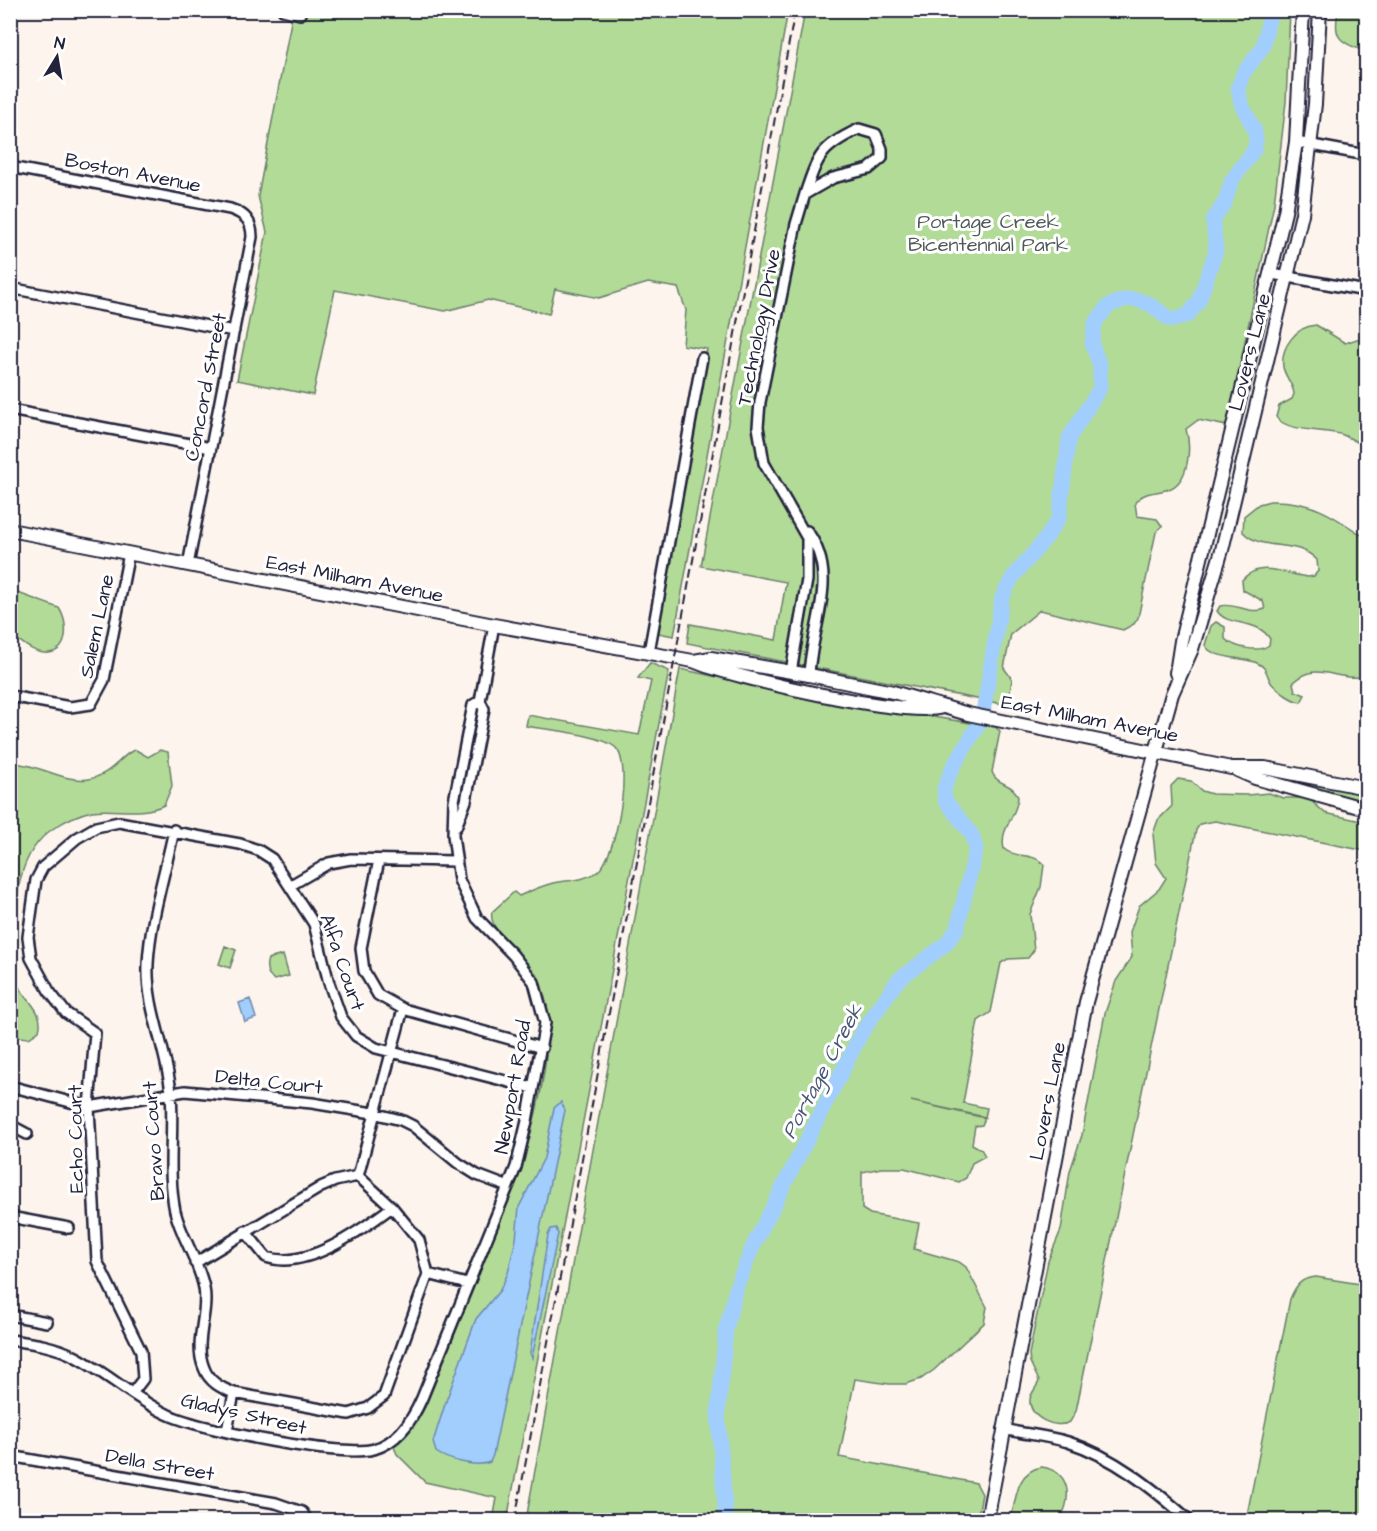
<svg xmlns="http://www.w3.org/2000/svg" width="1377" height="1531" viewBox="0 0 1377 1531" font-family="'Architects Daughter',sans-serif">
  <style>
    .green { fill: #b2db98; stroke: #6a7e6a; stroke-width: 1.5 }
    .water { fill: #a1cefc; stroke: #6e89af; stroke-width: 1.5 }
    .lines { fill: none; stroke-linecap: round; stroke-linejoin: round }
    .river { stroke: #a1cefc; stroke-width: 15 }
    .minor-casing { stroke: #22223b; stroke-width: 14 }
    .tertiary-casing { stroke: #22223b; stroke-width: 16 }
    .minor { stroke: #fff; stroke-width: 9 }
    .tertiary { stroke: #fff; stroke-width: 12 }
    .rail { stroke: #22223b; stroke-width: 2; stroke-dasharray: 9 4.5; stroke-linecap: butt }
    .labels { text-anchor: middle; stroke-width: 6; stroke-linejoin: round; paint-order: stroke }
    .street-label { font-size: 20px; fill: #22223b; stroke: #fff }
    .park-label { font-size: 20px; fill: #4d5a57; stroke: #fff }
    .water-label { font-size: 21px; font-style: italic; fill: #485675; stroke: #fff }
  </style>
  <rect width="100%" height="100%" fill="#fdf5ed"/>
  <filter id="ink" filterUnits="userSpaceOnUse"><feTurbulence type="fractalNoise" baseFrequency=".0167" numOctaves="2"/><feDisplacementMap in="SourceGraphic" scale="12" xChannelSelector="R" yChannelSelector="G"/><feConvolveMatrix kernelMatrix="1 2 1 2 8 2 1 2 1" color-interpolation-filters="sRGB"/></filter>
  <g filter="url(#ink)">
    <path class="green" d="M293 11H788L674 636 658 633 707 349 683 345 686 310 678 288 648 283 599 298 555 289 549 314 488 300 445 311 335 290 313 395 237 380 267 232 258 196Z
      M805 11H1290L1286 102 1274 204 1227 426 1198 420 1186 429C1191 446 1190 481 1169 489 1156 494 1144 490 1135 503L1137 516 1157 519 1162 526 1156 532 1138 618 1134 624 1123 630 1040 610 1011 634 1004 668 1012 679 1008 705 687 643 690 624 776 640 786 582 701 566Z
      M1338 11H1366V52C1343 42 1332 42 1338 11Z
      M1316 325 1345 343 1366 336V447C1358 443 1350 437 1340 434 1324 430 1284 431 1276 417L1279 406 1292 399 1294 394C1293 384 1285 377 1283 367 1280 347 1297 326 1316 325Z
      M1270 501C1312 500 1334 516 1366 538V677C1358 677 1350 678 1342 676 1320 672 1310 667 1293 683L1295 691 1305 695 1301 702C1292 701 1280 692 1273 685 1266 678 1269 668 1257 663 1243 657 1211 659 1205 645L1211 626 1216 622 1225 627V639C1235 648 1259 653 1269 645L1270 639C1256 617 1228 628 1217 611L1220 606C1235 602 1250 615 1265 609L1263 601 1243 590 1242 580C1260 559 1286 575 1308 577L1314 576 1318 571 1317 560C1297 538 1263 553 1243 532L1244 516 1259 504Z
      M10 590 59 608C67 621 71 650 49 653 35 655 21 642 11 634Z
      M650 663 669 671 507 1520H493L497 1498 425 1482 397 1454 393 1445 412 1428 425 1407 517 1180C532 1132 558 1044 543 996 541 987 537 978 532 971 523 955 487 930 492 912L514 892 519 896C530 891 541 886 553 883 568 880 584 881 597 872 616 859 634 763 615 747 599 734 548 730 526 726L528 715 639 735 651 681 638 678Z
      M680 669 816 698 995 727 1000 731 992 772C997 786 1013 782 1018 797 1017 817 999 828 1004 849 1015 859 1035 852 1044 865L1041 887 1030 914 1034 950 1028 958 1008 959 1001 963 991 1012 978 1021 963 1103 987 1108 985 1117 911 1101 985 1118 982 1125 975 1126 972 1144 981 1149 985 1156 972 1163 966 1178 959 1182 904 1168H881L862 1172V1209L870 1214 919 1223 914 1249 959 1262 966 1267 987 1307 984 1323 934 1370 921 1379 906 1384H889L855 1379 839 1457 976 1483 982 1494 977 1520H526Z
      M136 750 148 757 160 750 168 752 172 786 164 805C141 816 116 808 92 811 78 814 66 820 54 828 7 859 17 925 14 975 18 996 46 1008 39 1031L29 1038 11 1036V763C38 763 62 783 89 779 113 775 125 750 136 750Z
      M1273 775 1366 794V804L1272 778Z
      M1178 779 1191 781 1202 791 1212 794 1247 795 1269 793 1283 798H1308L1325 813 1366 822V851L1215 821 1200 824 1196 830 1076 1411 1070 1422C1056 1430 1028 1418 1030 1399 1031 1393 1037 1387 1039 1381L1030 1362 1029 1354 1048 1261 1061 1230 1070 1171 1082 1135 1105 1013 1116 981 1132 957 1130 932 1139 906 1159 889 1166 878 1156 863 1153 834 1158 820 1172 806 1171 786Z
      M225 946 236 950 230 968 219 964Z
      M283 955 289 976 274 980C267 974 265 967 268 959Z
      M1316 1277 1366 1285V1520H1246L1290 1299C1296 1285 1301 1278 1316 1277Z
      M1042 1467C1071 1472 1072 1498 1060 1520H1011C1016 1498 1016 1471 1042 1467Z"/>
    <path class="water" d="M250 999 256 1018 245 1022 239 1003Z
      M561 1102 565 1110 493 1455 490 1462C477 1468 447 1460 436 1452L433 1442 446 1401 476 1319 500 1290 508 1273 516 1239 519 1207 544 1158 554 1108Z
      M556 1228 558 1234 532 1358 530 1353 548 1235 551 1229Z"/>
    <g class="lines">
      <path class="river" d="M726 1520 718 1414 726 1329 737 1285 754 1244 862 1032 898 980 946 944 957 929 976 849 972 835 945 800 944 788 953 767 982 719 1002 598 1012 578 1046 538 1059 518 1069 438 1100 388V366L1092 344 1095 323 1108 306 1123 300 1134 299 1150 304 1169 319 1174 320 1188 315 1199 301 1216 251 1213 220 1225 202 1232 180 1254 150 1256 141 1255 131 1241 103 1238 88 1243 74 1263 47 1271 10"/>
      <g class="minor-casing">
        <path id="minor" d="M283 10 300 14
          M1296 142 1366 155
          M10 167 230 209C245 214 252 221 252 237L188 565
          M1272 274 1366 291
          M10 288 234 331
          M10 410 211 448
          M807 531C841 577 811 625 809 675
          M649 652 702 358
          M791 672 807 580V538L764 463 758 427 760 402 796 224 805 194 833 178 869 169 882 158V149L876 134 859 129C821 147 818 155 805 194
          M10 696 70 707 91 704 104 680 129 553
          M456 827 466 801 484 709 480 701 494 625
          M174 830C165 873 150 920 148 964 146 1009 167 1049 171 1093 174 1133 167 1172 175 1211 181 1237 199 1261 204 1288 209 1314 193 1342 204 1368 209 1382 221 1388 234 1393L349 1414 368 1408 384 1396 428 1274 419 1240 392 1207 358 1176 335 1181 321 1187 195 1263
          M379 860 361 948 364 971 378 995 403 1009 542 1048
          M291 885 329 863 351 859 455 861
          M10 1086 89 1107 185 1091 312 1103 373 1113 401 1120 413 1126 458 1163 477 1175 506 1186
          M10 1125 27 1134
          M358 1176 403 1009
          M10 1217 69 1228
          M245 1231 266 1257C306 1271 360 1231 392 1207
          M428 1274 467 1284
          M10 1315 47 1322
          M10 1340C33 1343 56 1346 76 1357 108 1374 136 1400 169 1415 202 1430 340 1458 374 1449 398 1442 413 1419 422 1398L516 1167 527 1121 545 1023 534 982 513 955 477 918 459 880 453 835 454 801 473 705 480 701
          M133 1392 143 1379 141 1351 97 1261 89 1107 95 1033 66 1013 49 991 31 958 28 937 36 880 43 867 77 838 96 827 119 822 240 844 258 850 272 859 314 924 329 983 341 1017 356 1036 376 1048 533 1088
          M1003 1429C1025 1434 1047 1436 1068 1442 1113 1456 1154 1489 1189 1520
          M227 1431 234 1393
          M10 1456 276 1503 302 1512 307 1520"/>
      </g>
      <g class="tertiary-casing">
        <path id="tertiary" d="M10 530 494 625 693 661C730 677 907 718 942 707
          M694 661 711 658 809 675 893 692 968 714 1231 768H1265L1366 788
          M1176 673 1181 641 1285 212 1296 142 1303 10
          M1237 770 1255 778 1366 809
          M987 1520 1086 1002 1172 694 1192 649 1222 550 1302 214 1315 104 1320 10"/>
      </g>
      <use href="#minor" class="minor"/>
      <use href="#tertiary" class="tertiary"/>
      <path class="rail" d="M515 1520 795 10"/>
    </g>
  </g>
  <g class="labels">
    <g class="street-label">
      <text transform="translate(133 172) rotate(11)" y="7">Boston Avenue</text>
      <text transform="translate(758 327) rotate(-79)" y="7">Technology Drive</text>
      <text transform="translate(1249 352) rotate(-76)" y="7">Lovers Lane</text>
      <text transform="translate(205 387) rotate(-79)" y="7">Concord Street</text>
      <text transform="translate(355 578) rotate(11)" y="7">East Milham Avenue</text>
      <text transform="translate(96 626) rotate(-78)" y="7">Salem Lane</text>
      <text transform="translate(1090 718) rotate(11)" y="7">East Milham Avenue</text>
      <text transform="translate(343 962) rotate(71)" y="7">Alfa Court</text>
      <text transform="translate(269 1081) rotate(6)" y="7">Delta Court</text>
      <text transform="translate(512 1087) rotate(-80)" y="7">Newport Road</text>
      <text transform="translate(1047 1101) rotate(-79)" y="7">Lovers Lane</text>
      <text transform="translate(75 1139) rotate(-91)" y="7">Echo Court</text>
      <text transform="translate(153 1141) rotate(-94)" y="7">Bravo Court</text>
      <text transform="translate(244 1413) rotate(13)" y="7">Gladys Street</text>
      <text transform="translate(160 1464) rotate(10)" y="7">Della Street</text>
    </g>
    <g class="park-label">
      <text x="988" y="228">Portage Creek<tspan x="988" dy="23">Bicentennial Park</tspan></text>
    </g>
    <g class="water-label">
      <text transform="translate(822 1071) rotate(-62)" y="7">Portage Creek</text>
    </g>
  </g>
  <rect width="1377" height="1531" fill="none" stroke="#fff" stroke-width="36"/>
  <rect x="18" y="18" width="1341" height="1495" fill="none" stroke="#22223b" stroke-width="2" filter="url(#ink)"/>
  <g transform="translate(57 57) rotate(11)" stroke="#ffffff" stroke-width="4.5" paint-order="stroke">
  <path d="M0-4.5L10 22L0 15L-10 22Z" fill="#22223b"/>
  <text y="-9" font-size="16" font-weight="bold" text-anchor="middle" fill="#22223b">N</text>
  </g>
</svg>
